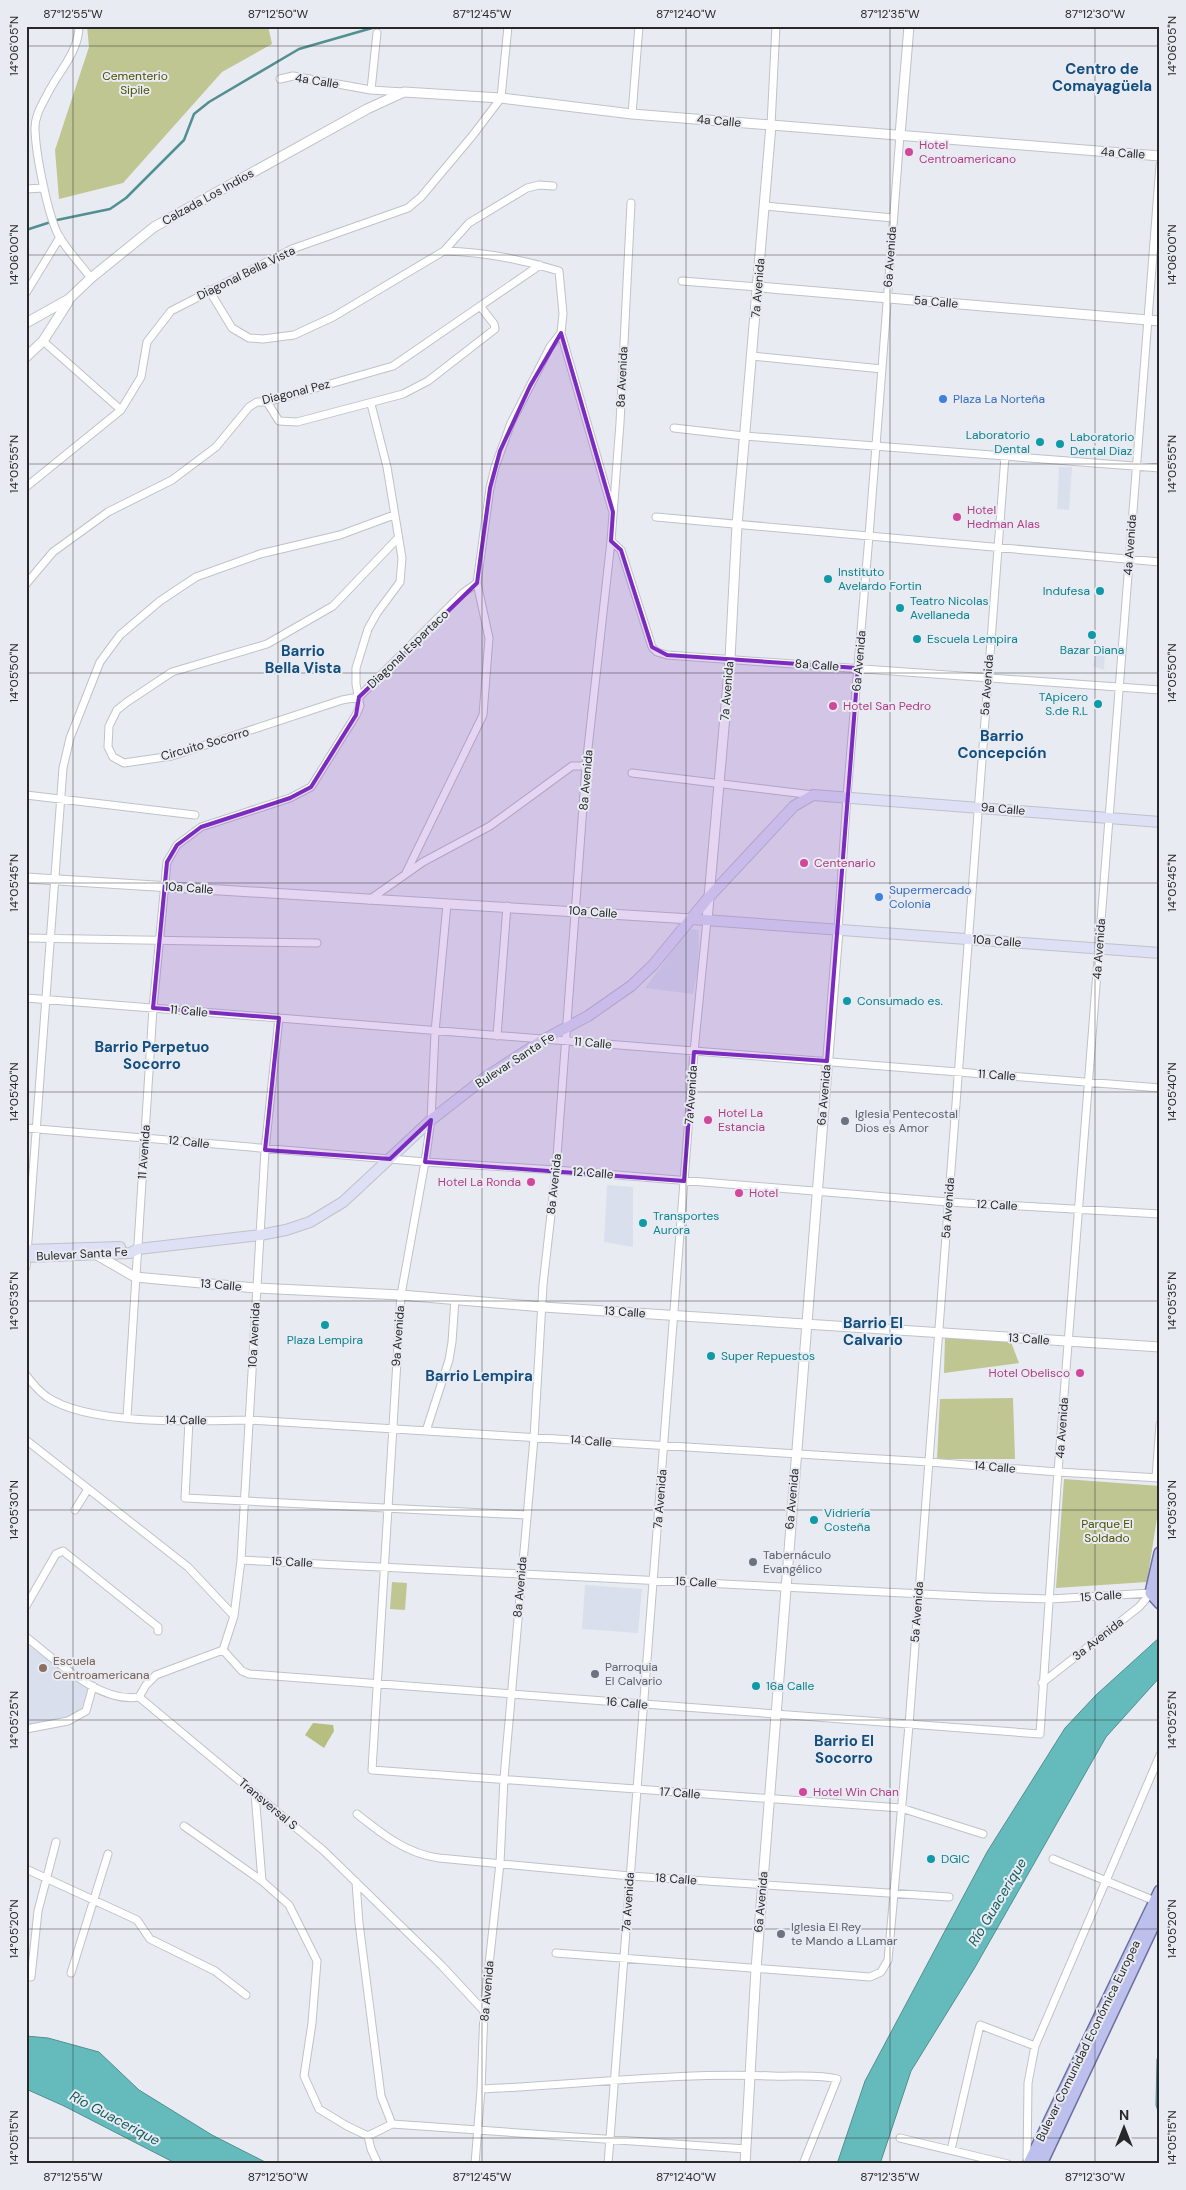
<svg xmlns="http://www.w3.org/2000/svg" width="1186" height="2190" viewBox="0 0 1186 2190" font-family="'DM Sans',sans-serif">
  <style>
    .built { fill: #d9dfec }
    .green { fill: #bfc692 }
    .forest { fill: #b6be80 }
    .water { fill: #65bbbc; stroke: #528f90 }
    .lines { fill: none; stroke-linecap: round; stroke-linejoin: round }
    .stream { stroke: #528f90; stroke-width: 2.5 }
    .minor-casing { stroke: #bfc2c8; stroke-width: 9 }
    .tertiary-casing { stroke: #bfc2c8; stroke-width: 11 }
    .secondary-casing { stroke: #bfc2c8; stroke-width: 12 }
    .primary-casing { stroke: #6c70a0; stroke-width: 14 }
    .minor { stroke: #fff; stroke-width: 7 }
    .tertiary { stroke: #fff; stroke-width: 9 }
    .secondary { stroke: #dee0f5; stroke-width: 10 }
    .primary { stroke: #bdc0ec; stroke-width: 11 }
    .marked { fill: #7b2cbf; fill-opacity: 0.2; stroke: #7b2cbf; stroke-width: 4; stroke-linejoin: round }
    .ticks { fill: none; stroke: #27282a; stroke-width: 1; stroke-opacity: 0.45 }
    .hotel-dot { fill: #d1479c; stroke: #e8ebf1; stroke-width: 2 }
    .shop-dot { fill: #3f7fe0; stroke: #e8ebf1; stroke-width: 2 }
    .culture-dot { fill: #0f9aa8; stroke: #e8ebf1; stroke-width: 2 }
    .worship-dot { fill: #6b7280; stroke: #e8ebf1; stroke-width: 2 }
    .education-dot { fill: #8d6e63; stroke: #e8ebf1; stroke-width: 2 }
    .labels { text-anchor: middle; stroke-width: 4; stroke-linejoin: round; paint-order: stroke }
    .park-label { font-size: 12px; fill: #4b5005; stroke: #e8ebf1 }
    .street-label { font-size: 12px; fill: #27282a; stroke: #e8ebf1 }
    .hotel-label { font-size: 12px; fill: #b23c85; stroke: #e8ebf1; text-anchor: start }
    .shop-label { font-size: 12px; fill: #366cbe; stroke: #e8ebf1; text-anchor: start }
    .culture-label { font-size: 12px; fill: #0d838f; stroke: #e8ebf1; text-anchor: start }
    .worship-label { font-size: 12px; fill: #5b616d; stroke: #e8ebf1; text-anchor: start }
    .education-label { font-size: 12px; fill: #785e54; stroke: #e8ebf1; text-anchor: start }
    .water-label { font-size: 14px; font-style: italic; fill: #155e5f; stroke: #e8ebf1 }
    .quarter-label { font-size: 15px; font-weight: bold; fill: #134e7f; stroke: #e8ebf1 }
    .neatline { fill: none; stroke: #27282a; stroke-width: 2 }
    .ticks-label { font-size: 12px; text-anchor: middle; fill: #27282a }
  </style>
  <rect width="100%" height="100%" fill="#e8ebf1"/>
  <path class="built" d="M1059 467H1072L1069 510 1057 509Z
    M1096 652 1105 653 1104 670 1093 666Z
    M689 929 699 930 698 969 693 994 645 988Z
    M607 1185 633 1187V1247L604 1242Z
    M585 1585 642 1589 638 1633 582 1629Z
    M28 1645 89 1689 81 1709 73 1717 26 1727V1646Z"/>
  <path class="green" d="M87 26H268L272 44 222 72 123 183 59 199 55 150 89 47Z
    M945 1337 1011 1342 1019 1363 944 1373Z
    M1013 1398 1015 1459H937L940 1399Z
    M1064 1479 1160 1486V1499L1147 1582 1056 1588Z
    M392 1582 407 1583 405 1610 390 1609Z"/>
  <path class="forest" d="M313 1723 333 1725 334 1731 324 1748 305 1735Z"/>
  <path class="water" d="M1160 1637V1677L1106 1737 974 1969 911 2071 880 2164H837L865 2081 987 1852 1065 1728 1096 1695Z
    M26 2036 48 2038 99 2052 139 2090 212 2135 269 2164H177L64 2106 26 2089Z
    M1160 2053V2118L1156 2105 1157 2059Z"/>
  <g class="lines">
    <path class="stream" d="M26 230 57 220 110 209 126 198 184 140 194 114 209 102 299 49 379 26"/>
    <g class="minor-casing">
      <path id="minor" d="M79 26C79 51 60 70 49 91 43 103 34 116 35 130 36 155 48 218 60 238 69 252 81 265 91 278
        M280 79 293 76 371 90 404 92
        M371 90 377 33
        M632 114 639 26
        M771 125 776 26
        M26 189 44 188
        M765 206 893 218
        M444 251C484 252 521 259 559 271L563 314 561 333 612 509
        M682 281 758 287
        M209 290 232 328 249 338 263 339 294 335 333 317 444 251 469 223 527 188 539 185 553 186
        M26 293 60 237
        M43 341 121 410
        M752 356 882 369
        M267 402 279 421 297 422 403 394 428 381 495 329 494 324 480 306
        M674 428 744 436 1160 468
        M26 487 121 410 141 377 147 342 171 311 292 249 408 208 421 197 473 135 501 98 508 26
        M656 517 1160 562
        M611 541 621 550 652 647 657 652 667 655 1160 690
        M26 584 53 552 108 512 172 480 216 447 249 407 257 402H267L393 366 540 265
        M359 697 342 700 172 756 124 763 113 757 108 747 109 726 117 710 127 702 172 672 267 644 333 606 398 538
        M359 697 463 593 477 583
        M632 773 813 795
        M26 795 195 815
        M406 873 483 715 489 638 477 583 490 488 495 467 511 423 550 347 561 333
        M369 900 423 862 490 826 572 766H586
        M447 904 435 1032 431 1120 425 1162 401 1295 372 1770 901 1808 983 1834
        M838 930 847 796 869 536 900 135
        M26 938 317 943
        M26 998 1160 1088
        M497 1036 507 906
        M26 1128 425 1162 556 1170 948 1202 1160 1214
        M26 1267 63 768 70 738 100 662 120 635 160 601 196 577 260 554 340 535 394 515
        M26 1375C32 1383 40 1392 47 1397 90 1426 198 1421 249 1420L929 1462 1058 1472 1160 1478
        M127 1418 153 1008 167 862 177 845 201 827 290 798 311 787 356 715 360 706 356 684V668L368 629 377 613 400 582 402 558 387 467 371 404
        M189 1421 185 1498 526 1515
        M426 1431 449 1360 452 1342 455 1299
        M26 1440 188 1567 234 1616
        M1156 1478 1160 1424
        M75 1510 88 1489
        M241 1560 984 1597 1050 1599 1151 1593
        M26 1606 56 1554 63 1551 158 1627V1631
        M26 1637C55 1659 99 1704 139 1697L324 1851 442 1966 484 2011
        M223 1650 242 1671 249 1674 1040 1734 1057 1485 1160 165
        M223 1650 234 1616 241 1560 265 1150 279 1018
        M1042 1683 1139 1607 1151 1593
        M139 1697 146 1685 156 1675 223 1650
        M26 1729 68 1721 86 1711 93 1686
        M255 1793 262 1881 289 1905 317 1961 312 2023 304 2076 319 2109 347 2126 368 2136
        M357 1814C382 1834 407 1854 439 1858L630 1876 949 1897
        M184 1826 262 1881
        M1053 1859 1155 1901
        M26 1869 137 1920 150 1939 215 1971 246 1995
        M356 1882 359 1923 381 2096 392 2124
        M556 1953 870 1977 881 1972 888 1960 909 1725 1005 456
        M71 1973 108 1854
        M31 1977 38 1911 56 1842
        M481 2089C578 2085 675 2072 773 2076 793 2077 818 2074 837 2079L803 2164
        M368 2136 392 2124 746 2149
        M368 2136 371 2149 378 2164
        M900 2138 1008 2164
        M951 2150 980 2025 1035 2046
        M1027 2163 1028 2083 1035 2046 1160 1755
        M475 2164 481 2089 484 2011 500 1863 504 1778 534 1438 543 1285 556 1170 586 766 611 541 620 423 631 203
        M608 2164 694 1052 707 920"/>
    </g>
    <g class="tertiary-casing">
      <path id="tertiary" d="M900 135 909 26
        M758 287 1160 321
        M26 323 69 299 91 278 154 227 367 109 404 92 501 98 632 114 1160 156
        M26 357 43 341 68 302
        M26 878 691 919
        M707 920 730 659 737 525 771 125
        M97 1255 135 1277 257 1288 401 1295 543 1307 1160 1347
        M745 2164 756 1969 838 930"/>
    </g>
    <g class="secondary-casing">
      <path id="secondary" d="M691 919 1160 953
        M26 1250 120 1247
        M26 1257 130 1253 138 1249 260 1235 286 1230 310 1222 343 1202 431 1120 486 1077 543 1040 588 1016 631 986 653 965 709 897 794 806 813 795 1160 822"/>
    </g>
    <g class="primary-casing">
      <path id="primary" d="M1160 1553 1151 1593 1160 1603
        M1029 2164 1160 1891
        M1041 2164 1160 1911"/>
    </g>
    <use href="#minor" class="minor"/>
    <use href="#tertiary" class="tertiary"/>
    <use href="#secondary" class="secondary"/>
    <use href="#primary" class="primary"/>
  </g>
  <path class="marked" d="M561 333 613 512 611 541 621 550 652 647 667 655 858 668 827 1061 694 1052 684 1181 425 1162 431 1120 390 1159 265 1150 279 1018 153 1008 167 862 177 845 201 827 290 798 311 787 356 715 359 697 477 583 490 488 500 451 530 386Z"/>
  <path class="ticks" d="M73 26V2164M278 26V2164M482 26V2164M686 26V2164M890 26V2164M1095 26V2164M26 46H1160M26 255H1160M26 464H1160M26 673H1160M26 883H1160M26 1092H1160M26 1301H1160M26 1510H1160M26 1720H1160M26 1929H1160M26 2138H1160"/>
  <g class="hotel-dot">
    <circle cx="909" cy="152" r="5"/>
    <circle cx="957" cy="517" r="5"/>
    <circle cx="833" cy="706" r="5"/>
    <circle cx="804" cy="863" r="5"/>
    <circle cx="708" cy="1120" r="5"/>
    <circle cx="531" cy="1182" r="5"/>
    <circle cx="739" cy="1193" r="5"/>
    <circle cx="1080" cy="1373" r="5"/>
    <circle cx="803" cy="1792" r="5"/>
  </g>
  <g class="shop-dot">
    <circle cx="943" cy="399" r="5"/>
    <circle cx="879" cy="897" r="5"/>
  </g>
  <g class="culture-dot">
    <circle cx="1040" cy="442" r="5"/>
    <circle cx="1060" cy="444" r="5"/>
    <circle cx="828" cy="579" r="5"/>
    <circle cx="1100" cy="591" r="5"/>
    <circle cx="900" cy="608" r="5"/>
    <circle cx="1092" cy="635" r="5"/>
    <circle cx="917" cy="639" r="5"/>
    <circle cx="1098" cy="704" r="5"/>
    <circle cx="847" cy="1001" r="5"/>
    <circle cx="643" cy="1223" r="5"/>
    <circle cx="325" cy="1325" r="5"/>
    <circle cx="711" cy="1356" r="5"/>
    <circle cx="814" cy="1520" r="5"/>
    <circle cx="756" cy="1686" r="5"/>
    <circle cx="931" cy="1859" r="5"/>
  </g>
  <g class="worship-dot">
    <circle cx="845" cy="1121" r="5"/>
    <circle cx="753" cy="1562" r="5"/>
    <circle cx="595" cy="1674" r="5"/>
    <circle cx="781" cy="1934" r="5"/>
  </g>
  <circle class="education-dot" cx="43" cy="1668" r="5"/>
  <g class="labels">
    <g class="park-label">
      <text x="135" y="80">Cementerio<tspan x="135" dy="14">Sipile</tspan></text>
      <text x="1107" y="1528">Parque El<tspan x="1107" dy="14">Soldado</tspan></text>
    </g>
    <g class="street-label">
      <text transform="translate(317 81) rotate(9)" y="4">4a Calle</text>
      <text transform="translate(719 121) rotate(5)" y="4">4a Calle</text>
      <text transform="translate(1123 153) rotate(4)" y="4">4a Calle</text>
      <text transform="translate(208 197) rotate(-29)" y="4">Calzada Los Indios</text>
      <text transform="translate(890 257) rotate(-86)" y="4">6a Avenida</text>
      <text transform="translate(246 273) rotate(-26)" y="4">Diagonal Bella Vista</text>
      <text transform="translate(758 288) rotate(-85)" y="4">7a Avenida</text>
      <text transform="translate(936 302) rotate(5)" y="4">5a Calle</text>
      <text transform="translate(622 377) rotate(-87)" y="4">8a Avenida</text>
      <text transform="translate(296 392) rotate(-14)" y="4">Diagonal Pez</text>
      <text transform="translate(1130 545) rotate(-86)" y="4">4a Avenida</text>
      <text transform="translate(408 649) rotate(-44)" y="4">Diagonal Espartaco</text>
      <text transform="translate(859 661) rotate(-85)" y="4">6a Avenida</text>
      <text transform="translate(817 665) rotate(4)" y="4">8a Calle</text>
      <text transform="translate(987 685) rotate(-86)" y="4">5a Avenida</text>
      <text transform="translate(727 691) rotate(-85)" y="4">7a Avenida</text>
      <text transform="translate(205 744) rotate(-16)" y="4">Circuito Socorro</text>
      <text transform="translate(586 780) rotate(-85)" y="4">8a Avenida</text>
      <text transform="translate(1003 809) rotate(5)" y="4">9a Calle</text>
      <text transform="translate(189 888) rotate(4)" y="4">10a Calle</text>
      <text transform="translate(593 912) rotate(4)" y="4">10a Calle</text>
      <text transform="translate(997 941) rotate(4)" y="4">10a Calle</text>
      <text transform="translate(1099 949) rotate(-86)" y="4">4a Avenida</text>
      <text transform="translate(189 1011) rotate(5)" y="4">11 Calle</text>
      <text transform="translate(593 1043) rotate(5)" y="4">11 Calle</text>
      <text transform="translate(515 1060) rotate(-33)" y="4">Bulevar Santa Fe</text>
      <text transform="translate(997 1075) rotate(4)" y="4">11 Calle</text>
      <text transform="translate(691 1095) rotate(-86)" y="4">7a Avenida</text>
      <text transform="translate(824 1095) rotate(-85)" y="4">6a Avenida</text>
      <text transform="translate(189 1142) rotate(6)" y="4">12 Calle</text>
      <text transform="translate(144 1152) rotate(-86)" y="4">11 Avenida</text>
      <text transform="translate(593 1173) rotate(4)" y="4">12 Calle</text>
      <text transform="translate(554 1184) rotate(-84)" y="4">8a Avenida</text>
      <text transform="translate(997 1205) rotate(3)" y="4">12 Calle</text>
      <text transform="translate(948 1208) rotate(-86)" y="4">5a Avenida</text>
      <text transform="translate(82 1254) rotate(-3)" y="4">Bulevar Santa Fe</text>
      <text transform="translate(221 1285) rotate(5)" y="4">13 Calle</text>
      <text transform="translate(625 1312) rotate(4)" y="4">13 Calle</text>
      <text transform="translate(254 1335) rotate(-87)" y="4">10a Avenida</text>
      <text transform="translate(398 1336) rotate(-86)" y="4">9a Avenida</text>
      <text transform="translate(1029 1339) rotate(4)" y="4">13 Calle</text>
      <text transform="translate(186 1420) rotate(1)" y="4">14 Calle</text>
      <text transform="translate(1062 1428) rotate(-86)" y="4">4a Avenida</text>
      <text transform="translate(591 1441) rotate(4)" y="4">14 Calle</text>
      <text transform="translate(995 1467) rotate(5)" y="4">14 Calle</text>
      <text transform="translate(660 1499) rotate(-85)" y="4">7a Avenida</text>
      <text transform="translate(792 1499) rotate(-85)" y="4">6a Avenida</text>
      <text transform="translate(292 1562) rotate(3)" y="4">15 Calle</text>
      <text transform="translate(696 1582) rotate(3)" y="4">15 Calle</text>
      <text transform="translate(520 1587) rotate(-85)" y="4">8a Avenida</text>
      <text transform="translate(1101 1596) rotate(-4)" y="4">15 Calle</text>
      <text transform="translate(917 1612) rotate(-86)" y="4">5a Avenida</text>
      <text transform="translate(1098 1639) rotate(-38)" y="4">3a Avenida</text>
      <text transform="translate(627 1703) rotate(5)" y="4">16 Calle</text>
      <text transform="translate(680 1793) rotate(4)" y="4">17 Calle</text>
      <text transform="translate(268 1804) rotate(40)" y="4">Transversal S</text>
      <text transform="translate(676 1879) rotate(4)" y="4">18 Calle</text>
      <text transform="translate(628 1902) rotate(-86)" y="4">7a Avenida</text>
      <text transform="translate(761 1902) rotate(-85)" y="4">6a Avenida</text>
      <text transform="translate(487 1991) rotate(-85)" y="4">8a Avenida</text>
      <text transform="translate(1088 2041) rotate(-64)" y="4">Bulevar Comunidad Económica Europea</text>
    </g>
    <g class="hotel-label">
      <text x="919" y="149">Hotel<tspan x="919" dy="14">Centroamericano</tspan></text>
      <text x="967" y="514">Hotel<tspan x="967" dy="14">Hedman Alas</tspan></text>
      <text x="843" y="710">Hotel San Pedro</text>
      <text x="814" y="867">Centenario</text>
      <text x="718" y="1117">Hotel La<tspan x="718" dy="14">Estancia</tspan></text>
      <text x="521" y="1186" text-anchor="end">Hotel La Ronda</text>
      <text x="749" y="1197">Hotel</text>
      <text x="1070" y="1377" text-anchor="end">Hotel Obelisco</text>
      <text x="813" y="1796">Hotel Win Chan</text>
    </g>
    <g class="shop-label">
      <text x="953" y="403">Plaza La Norteña</text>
      <text x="889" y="894">Supermercado<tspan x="889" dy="14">Colonia</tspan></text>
    </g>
    <g class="culture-label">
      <text x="1030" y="439" text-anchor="end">Laboratorio<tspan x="1030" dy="14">Dental</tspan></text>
      <text x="1070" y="441">Laboratorio<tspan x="1070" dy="14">Dental Diaz</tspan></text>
      <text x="838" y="576">Instituto<tspan x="838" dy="14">Avelardo Fortin</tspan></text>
      <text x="1090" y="595" text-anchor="end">Indufesa</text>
      <text x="910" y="605">Teatro Nicolas<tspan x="910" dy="14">Avellaneda</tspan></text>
      <text x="927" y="643">Escuela Lempira</text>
      <text x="1092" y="654" text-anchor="middle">Bazar Diana</text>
      <text x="1088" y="701" text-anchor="end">TApicero<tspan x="1088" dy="14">S.de R.L</tspan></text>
      <text x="857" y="1005">Consumado es.</text>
      <text x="653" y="1220">Transportes<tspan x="653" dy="14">Aurora</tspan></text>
      <text x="325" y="1344" text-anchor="middle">Plaza Lempira</text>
      <text x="721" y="1360">Super Repuestos</text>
      <text x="824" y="1517">Vidriería<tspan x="824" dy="14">Costeña</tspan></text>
      <text x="766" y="1690">16a Calle</text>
      <text x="941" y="1863">DGIC</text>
    </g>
    <g class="worship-label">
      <text x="855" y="1118">Iglesia Pentecostal<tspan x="855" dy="14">Dios es Amor</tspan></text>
      <text x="763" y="1559">Tabernáculo<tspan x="763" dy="14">Evangélico</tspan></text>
      <text x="605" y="1671">Parroquia<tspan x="605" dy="14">El Calvario</tspan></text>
      <text x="791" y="1931">Iglesia El Rey<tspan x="791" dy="14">te Mando a LLamar</tspan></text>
    </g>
    <g class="education-label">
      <text x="53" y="1665">Escuela<tspan x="53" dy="14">Centroamericana</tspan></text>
    </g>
    <g class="water-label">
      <text transform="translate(997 1902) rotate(-59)" y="5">Río Guacerique</text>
      <text transform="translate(115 2118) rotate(28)" y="5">Río Guacerique</text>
    </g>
    <g class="quarter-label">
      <text x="1102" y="74">Centro de<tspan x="1102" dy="17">Comayagüela</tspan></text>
      <text x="303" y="656">Barrio<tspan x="303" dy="17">Bella Vista</tspan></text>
      <text x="1002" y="741">Barrio<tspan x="1002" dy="17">Concepción</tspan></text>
      <text x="152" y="1052">Barrio Perpetuo<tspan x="152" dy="17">Socorro</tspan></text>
      <text x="873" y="1328">Barrio El<tspan x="873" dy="17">Calvario</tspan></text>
      <text x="479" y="1381">Barrio Lempira</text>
      <text x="844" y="1746">Barrio El<tspan x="844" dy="17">Socorro</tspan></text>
    </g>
  </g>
  <rect width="1186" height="2190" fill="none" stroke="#e8ebf1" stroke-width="55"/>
  <g transform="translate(1124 2128)" stroke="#e8ebf1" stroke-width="4" paint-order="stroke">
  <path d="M0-4L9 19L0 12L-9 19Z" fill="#27282a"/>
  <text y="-8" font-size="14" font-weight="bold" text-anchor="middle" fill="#27282a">N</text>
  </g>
  <rect x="28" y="28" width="1130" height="2134" class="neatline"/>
  <g class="ticks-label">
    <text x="73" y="18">87°12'55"W</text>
    <text x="278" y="18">87°12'50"W</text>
    <text x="482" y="18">87°12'45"W</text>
    <text x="686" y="18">87°12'40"W</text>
    <text x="890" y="18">87°12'35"W</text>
    <text x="1095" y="18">87°12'30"W</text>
    <text transform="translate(14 46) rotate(-90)" y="4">14°06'05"N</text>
    <text transform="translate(1172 46) rotate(-90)" y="4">14°06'05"N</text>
    <text transform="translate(14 255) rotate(-90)" y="4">14°06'00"N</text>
    <text transform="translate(1172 255) rotate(-90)" y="4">14°06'00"N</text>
    <text transform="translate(14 464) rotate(-90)" y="4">14°05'55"N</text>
    <text transform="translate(1172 464) rotate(-90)" y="4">14°05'55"N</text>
    <text transform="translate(14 673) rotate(-90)" y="4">14°05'50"N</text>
    <text transform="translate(1172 673) rotate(-90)" y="4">14°05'50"N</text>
    <text transform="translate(14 883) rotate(-90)" y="4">14°05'45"N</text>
    <text transform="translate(1172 883) rotate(-90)" y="4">14°05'45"N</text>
    <text transform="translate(14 1092) rotate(-90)" y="4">14°05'40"N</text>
    <text transform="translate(1172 1092) rotate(-90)" y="4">14°05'40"N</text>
    <text transform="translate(14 1301) rotate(-90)" y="4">14°05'35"N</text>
    <text transform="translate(1172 1301) rotate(-90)" y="4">14°05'35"N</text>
    <text transform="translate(14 1510) rotate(-90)" y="4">14°05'30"N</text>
    <text transform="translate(1172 1510) rotate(-90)" y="4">14°05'30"N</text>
    <text transform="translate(14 1720) rotate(-90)" y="4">14°05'25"N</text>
    <text transform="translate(1172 1720) rotate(-90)" y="4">14°05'25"N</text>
    <text transform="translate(14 1929) rotate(-90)" y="4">14°05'20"N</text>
    <text transform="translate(1172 1929) rotate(-90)" y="4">14°05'20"N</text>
    <text transform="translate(14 2138) rotate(-90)" y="4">14°05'15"N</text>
    <text transform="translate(1172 2138) rotate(-90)" y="4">14°05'15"N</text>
    <text x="73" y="2181">87°12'55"W</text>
    <text x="278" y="2181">87°12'50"W</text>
    <text x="482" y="2181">87°12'45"W</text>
    <text x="686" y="2181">87°12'40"W</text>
    <text x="890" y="2181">87°12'35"W</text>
    <text x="1095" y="2181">87°12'30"W</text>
  </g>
</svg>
